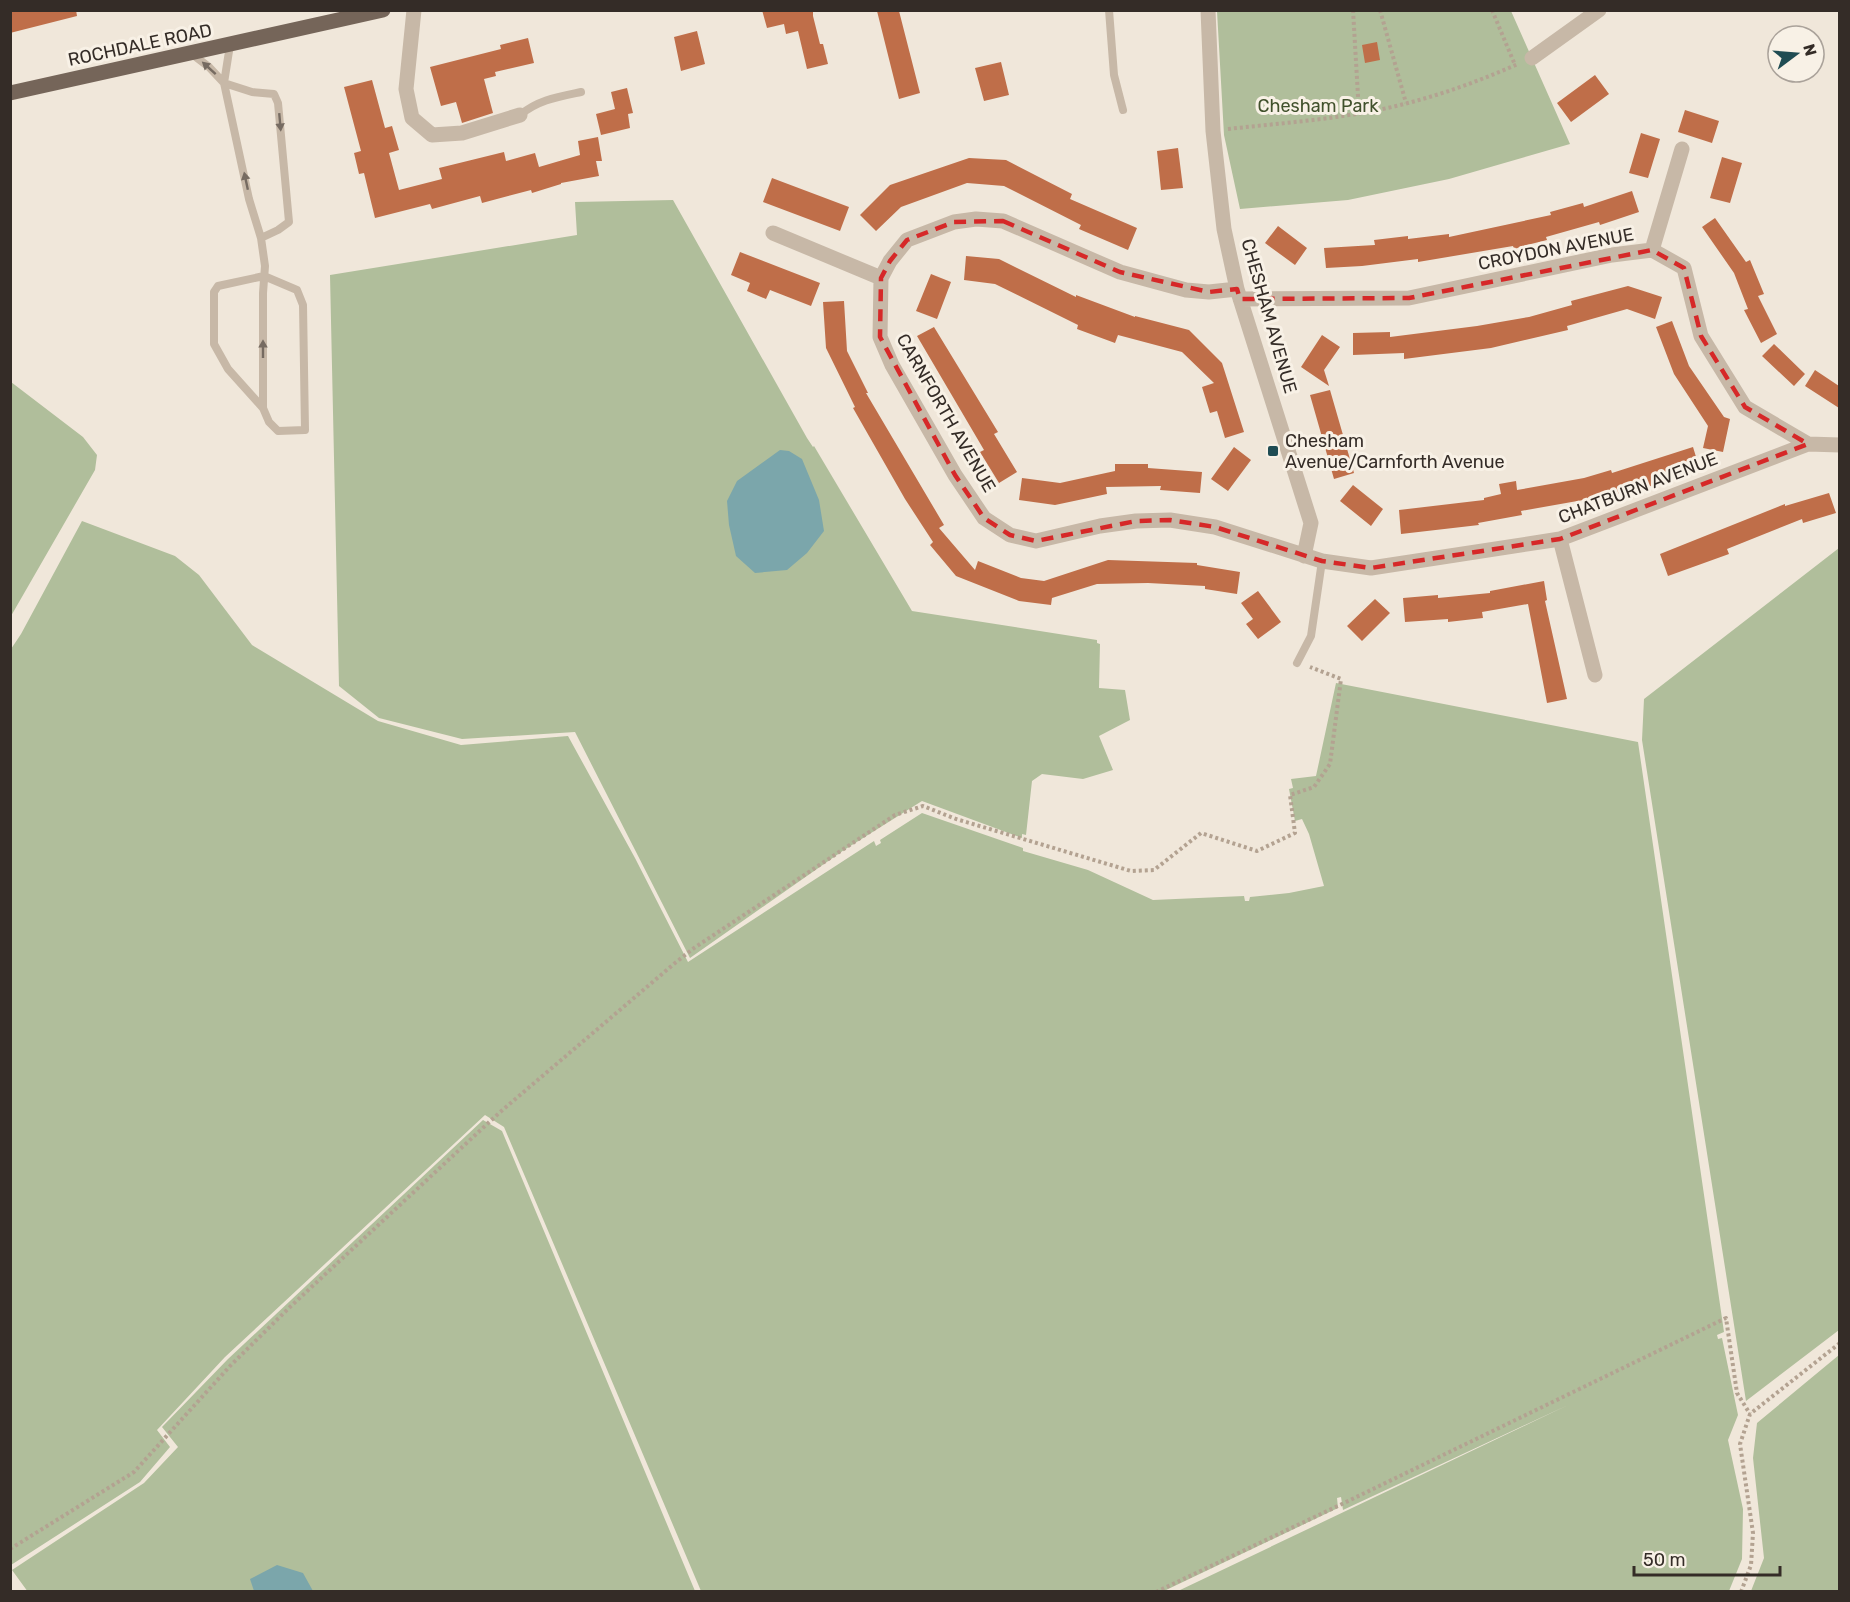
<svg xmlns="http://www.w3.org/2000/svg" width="1850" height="1602" viewBox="0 0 1850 1602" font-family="Rubik,sans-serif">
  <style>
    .green { fill: #b0be9b }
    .water { fill: #7ba6ab }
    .building { fill: #bf6e49 }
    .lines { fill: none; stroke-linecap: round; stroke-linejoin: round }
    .path { stroke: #b3a291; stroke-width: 4; stroke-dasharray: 3 3; stroke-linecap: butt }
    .lane { stroke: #c7b8a7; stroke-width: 8 }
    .street { stroke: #c7b8a7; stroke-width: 15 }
    .primary { stroke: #756559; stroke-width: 15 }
    .oneway { fill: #766b61 }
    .marked { fill: none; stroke: #d62828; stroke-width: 4.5; stroke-dasharray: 12 8; stroke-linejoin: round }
    .poi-dot { fill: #1f4c53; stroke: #f8f1e6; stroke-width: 2 }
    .labels { text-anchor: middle; stroke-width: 6; stroke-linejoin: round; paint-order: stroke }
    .street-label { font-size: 18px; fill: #342c27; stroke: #f8f1e6 }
    .park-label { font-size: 18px; fill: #41512c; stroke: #f8f1e6 }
    .poi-label { font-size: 18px; fill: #342c27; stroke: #f8f1e6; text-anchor: start }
  </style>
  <rect width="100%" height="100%" fill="#f0e7da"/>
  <path class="green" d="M1217 11H1511L1570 144 1449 179 1348 200 1240 209 1224 135Z
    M673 200 807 438 813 447 814 446 912 611 1097 640V643L1100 644 1099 688 1125 690 1130 720 1099 736 1113 770 1083 779 1042 774 1032 781 1026 835 1022 834V838L922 801 844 850 690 958 575 732 462 739 379 718 339 686 330 275 577 235 575 202Z
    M11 382 83 437 97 455 95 470 11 616Z
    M82 521 175 556 199 575 252 645 378 721 461 745 568 736 635 858 688 962 874 841 876 846 881 843 880 840 922 813 1023 848V851L1088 870 1153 900 1244 896 1245 901H1249L1250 897 1289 893 1324 886 1309 834 1302 819 1295 821 1289 789 1293 788 1291 779 1316 776 1336 683 1638 742 1724 1332 1717 1335 1718 1339 1722 1338 1738 1415 1728 1440 1743 1509 1742 1559 1729 1591H1178L1568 1405 1343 1510 1341 1497 1337 1498 1338 1508 1164 1591H701L504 1127 485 1115 225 1357 157 1430 170 1447 140 1482 11 1565V649L21 634Z
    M1839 548V1330L1746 1401 1642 740 1644 699Z
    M483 1120 502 1131 695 1591 28 1592 12 1570 144 1483 178 1447 162 1427 228 1359Z
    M1839 1355V1591H1751L1764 1558 1753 1458 1757 1423Z"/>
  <path class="water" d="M780 450 789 451 802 459 819 500 824 531 807 553 787 570 755 573 736 556 729 525 727 501 737 481Z
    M277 1565 303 1573 313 1591H254L250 1579Z"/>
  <path class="building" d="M10 10H76L77 16 10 33Z
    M762 10H813V16L820 44H823L828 64 807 69 798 31 786 34 784 24 767 28Z
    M877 11H899L920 93 899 99Z
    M697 31 705 64 681 71 674 37Z
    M528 38 534 63 495 72 496 76 484 79 493 113 462 123 456 102 441 106 430 67 501 49 500 45Z
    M1377 42 1380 60 1365 63 1362 45Z
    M1001 62 1009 95 984 101 975 68Z
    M1595 75 1609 94 1571 122 1557 103Z
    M372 80 385 128 392 126 399 150 389 153 399 190 442 179 439 168 504 152 506 161 535 153 539 167 580 155 578 141 598 137 602 161H596L599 176 561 183V184L532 193 531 190 482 203 480 196 432 209 430 204 375 218 364 173 359 174 354 153 361 151 344 87Z
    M627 88 633 113 628 114 630 128 601 135 596 114 615 109 611 92Z
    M1685 110 1719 121 1712 143 1678 132Z
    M1641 133 1660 139 1648 178 1629 173Z
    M1178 148 1183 188 1161 190 1157 151Z
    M1722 157 1742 163 1730 203 1710 198Z
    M969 158 1006 160 1072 194 1070 199 1137 228 1128 250 1079 229 1081 225 1004 186 967 183 901 207 876 231 860 215 890 185Z
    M772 178 849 207 840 231 763 202Z
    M1632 191 1639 212 1600 225 1599 222 1546 237 1547 240 1531 244 1514 249 1513 246 1418 262V259L1362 266 1326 268 1324 248 1375 245 1374 240 1408 236V239L1449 234V237L1551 215 1550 212 1583 203 1584 207Z
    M1715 218 1746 262 1750 260 1764 294 1758 296 1777 334 1761 343 1744 310 1748 309 1734 273 1702 227Z
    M1278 226 1307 248 1295 265 1265 243Z
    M740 252 820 283 811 306 770 290 766 299 747 291 750 283 731 275Z
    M966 256 999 259 1076 297V295L1135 317V316L1189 330 1222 363 1244 432 1225 438 1217 411 1210 413 1202 387 1214 383 1182 352 1118 335 1115 343 1077 329 1078 325 995 284 964 280Z
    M931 274 951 282 937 319 916 311Z
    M1628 286 1662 297 1655 319 1627 309 1567 326 1568 330 1491 348 1404 359V353L1353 355V333L1390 332V337L1477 326 1529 317 1572 305 1571 301Z
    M844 301 847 351 868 393H866L944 525 939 528 975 570 978 561 1021 578 1044 581 1108 560 1197 563V565L1240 572 1237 594 1205 589V586L1148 583 1097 584 1052 598 1051 605 1019 601 956 576 930 545 933 542 905 499 853 408 855 407 826 348 823 302Z
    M1672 321 1689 366 1724 417 1730 419 1723 452 1703 448 1708 426 1674 374 1656 327Z
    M934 327 998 432 994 434 1017 472 999 483 980 452 984 450 917 336Z
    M1322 335 1340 347 1324 370 1329 386 1301 367Z
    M1774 344 1805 374 1794 386 1762 356Z
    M1815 370 1839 386V408L1805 386Z
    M1330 390 1354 473 1334 479 1310 395Z
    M1234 447 1251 460 1228 491 1211 479Z
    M1693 447 1700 470 1626 494 1625 492 1584 503 1583 500 1521 511 1522 515 1478 523 1479 525 1401 534 1399 510 1484 500V498L1501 494 1499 484 1516 481 1517 490 1584 478 1611 470 1612 473Z
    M1115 464H1148V468L1202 472 1200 493 1160 490 1161 486 1106 487 1107 494 1055 505 1019 500 1022 478 1060 483 1115 471Z
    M1353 485 1383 509 1371 526 1340 501Z
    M1829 493 1836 513 1803 523 1802 519 1727 549 1729 554 1668 576 1660 554 1785 504V506Z
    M1544 581 1547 600 1545 601 1567 699 1547 703 1528 604 1482 612 1483 618 1448 622V619L1405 622 1403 598 1438 595V598L1490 593V591Z
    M1258 591 1281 622 1258 639 1246 624 1253 619 1241 603Z
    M1375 599 1390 613 1362 641 1347 626Z"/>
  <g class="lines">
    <path class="path" d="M1353 10 1359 113
      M1380 10 1406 103
      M1492 10 1515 65
      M1228 129C1291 122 1357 118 1419 100 1452 91 1486 78 1518 64
      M10 1549 134 1472 231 1365 290 1307 499 1113 675 963 694 948 895 815 923 806 956 819 1131 871 1154 870 1201 833 1257 851 1295 833 1290 795 1314 787 1330 764 1341 679 1310 667
      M1156 1592 1342 1504 1726 1318 1737 1393 1750 1414
      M1741 1592 1751 1565 1753 1533 1740 1444 1750 1414 1840 1343"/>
    <path class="lane" d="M1109 10 1114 75 1123 110
      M230 45 224 83 249 199 261 238 265 266 263 293V408
      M192 54 209 67 224 83 252 92 274 94 278 103 289 222 278 230 261 238
      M520 115C538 100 557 97 581 92
      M264 276 297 290 303 305 305 430 278 431 269 422 263 408 228 369 214 344V292L218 286Z
      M1297 663 1311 636 1322 561"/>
    <path class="street" d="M414 10 406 89 412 118 432 135 462 133 520 115
      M1208 10 1213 131 1224 229 1237 289 1311 523 1304 556
      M1532 58 1599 10
      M773 233 881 278
      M1652 250 1682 149
      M1237 289 1209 292 1186 290 1120 272 1003 221 976 219 954 222 907 240 890 261 881 278 880 337 892 365 955 475 984 518 1010 535 1036 541 1100 526 1136 521 1170 520 1215 527 1322 561 1371 568 1560 539 1808 444 1840 445
      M1240 299 1409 298 1612 255 1652 250 1684 268 1701 336 1745 407 1808 444
      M1560 539 1595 675"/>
    <path class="primary" d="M10 93 383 10"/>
  </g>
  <defs><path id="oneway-solid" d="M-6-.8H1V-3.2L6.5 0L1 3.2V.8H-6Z" transform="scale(1.5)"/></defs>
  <g class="oneway">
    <use href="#oneway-solid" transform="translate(209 68) rotate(-138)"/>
    <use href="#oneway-solid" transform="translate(280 122) rotate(85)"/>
    <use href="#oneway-solid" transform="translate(246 181) rotate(-102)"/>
    <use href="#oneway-solid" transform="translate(263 349) rotate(-90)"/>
  </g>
  <path class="marked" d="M1003 221 1120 272 1209 292 1237 289 1240 299 1409 298 1652 250 1684 268 1701 336 1745 407 1808 444 1560 539 1371 568 1322 561 1215 527 1170 520 1136 521 1036 541 1010 535 984 518 955 475 880 337 881 278 890 261 907 240 954 222Z"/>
  <rect class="poi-dot" x="1267" y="445" width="12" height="12" rx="3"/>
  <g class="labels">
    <g class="street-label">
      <text transform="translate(140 45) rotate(-12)" y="6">ROCHDALE ROAD</text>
      <text transform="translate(1556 249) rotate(-11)" y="6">CROYDON AVENUE</text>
      <text transform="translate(1269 316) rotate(74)" y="6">CHESHAM AVENUE</text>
      <text transform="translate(946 413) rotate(60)" y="6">CARNFORTH AVENUE</text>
      <text transform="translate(1638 488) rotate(-21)" y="6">CHATBURN AVENUE</text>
    </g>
    <g class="park-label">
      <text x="1318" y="112">Chesham Park</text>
    </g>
    <g class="poi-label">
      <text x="1285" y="447">Chesham<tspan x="1285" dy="21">Avenue/Carnforth Avenue</tspan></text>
    </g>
  </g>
  <rect width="1850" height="1602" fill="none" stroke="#342c27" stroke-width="24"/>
  <g transform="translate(1796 54) rotate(74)"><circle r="28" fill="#f8f1e6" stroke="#aaa29a" stroke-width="1.5"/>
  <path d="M0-4.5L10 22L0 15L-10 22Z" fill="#1f4c53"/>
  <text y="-9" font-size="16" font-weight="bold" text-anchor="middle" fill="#342c27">N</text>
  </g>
  <path d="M1634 1566v9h146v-9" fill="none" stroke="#342c27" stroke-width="3"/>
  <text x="1643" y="1566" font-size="18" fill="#342c27" stroke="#f8f1e6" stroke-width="4.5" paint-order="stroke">50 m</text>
</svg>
